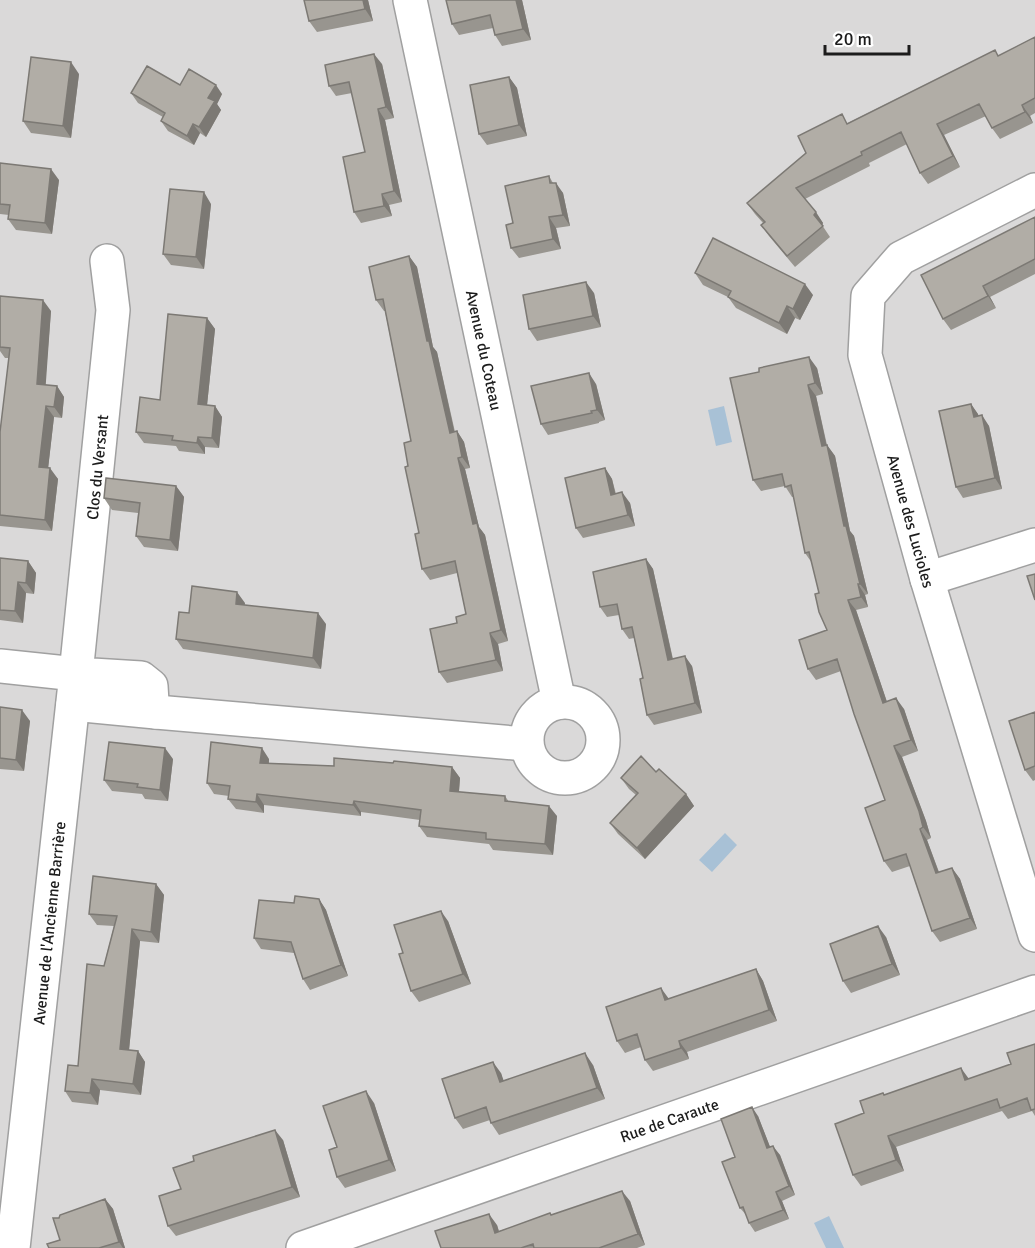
<svg xmlns="http://www.w3.org/2000/svg" width="1035" height="1248" viewBox="0 0 1035 1248" font-family="Signika,sans-serif">
  <style>
    .residential { fill: #dad9d9 }
    .water { fill: #a8c1d6 }
    .lines { fill: none; stroke-linecap: round; stroke-linejoin: round }
    .street-casing { stroke: #a0a0a0; stroke-width: 36 }
    .street { stroke: #fff; stroke-width: 33 }
    .wall { fill: #98958f }
    .shaded-wall { fill: #7c7974 }
    .building { fill: #b1ada6; stroke: #7c7974; stroke-width: 1.5 }
    .labels { text-anchor: middle; stroke-width: 6; stroke-linejoin: round; paint-order: stroke }
    .street-label { font-size: 16px; fill: #1c1c1c; stroke: #fff }
  </style>
  <rect width="100%" height="100%" fill="#ecebe3"/>
  <path class="residential" d="M0 0H1035V1248H0Z"/>
  <path class="water" d="M724 406 732 442 716 446 708 410Z
    M725 833 737 845 712 872 699 860Z
    M829 1216 844 1248H826L814 1223Z"/>
  <g class="lines">
    <g class="street-casing">
      <g id="street">
        <path id="s1" d="M410 0 559 702"/>
        <path id="s2" d="M1035 190 901 258 868 296 865 355 927 579 1035 935"/>
        <path d="M927 579 1035 545"/>
        <path d="M0 666 76 674 13 1248"/>
        <circle cx="565" cy="740" r="38"/>
        <path id="s3" d="M73 704 156 712 152 702 151 686 141 678 76 674 113 310 107 261"/>
        <path d="M156 712 526 744"/>
        <path id="s4" d="M303 1248 1035 992"/>
      </g>
    </g>
    <use href="#street" class="street"/>
  </g>
  <path class="wall" d="M368 0 373 21 317 32 309 21Z
    M446 0H522L531 40 502 46 495 35 493 28 459 35 452 24Z
    M1035 37V113L1030 116 1033 123 1000 139 992 128 986 116 944 135 960 167 928 184 920 173 907 144 869 163 870 166 805 199 823 223 822 225 830 237 795 267 769 236 761 225 763 223 755 214 747 203 848 123 995 50 998 56Z
    M382 64 394 118 385 120 402 202 389 205 392 216 361 223 354 212 365 152 352 93 336 96 329 86Z
    M79 74 71 138 31 133 23 121Z
    M509 77 517 88 527 136 487 145 479 134Z
    M180 85 222 94 217 104 221 110 206 137 200 133 194 145 168 131 161 121 163 117 138 103 131 93Z
    M0 163 59 180 52 234 16 230 8 219 9 215 0 214Z
    M549 176 553 183 563 193 570 226 556 228 561 249 519 258 511 248 513 223Z
    M211 204 204 269 171 265 163 254Z
    M1035 217V274L990 297 996 308 951 330 943 319Z
    M409 256 417 267 433 347 437 352 455 432 457 431 464 442 470 468 465 469 479 527 485 535 508 641 498 644 503 671 447 683 439 672 457 623 466 614 457 573 430 580 422 569 419 533 408 466 411 441 385 311H384L376 300Z
    M695 273 813 295 800 320 795 318 787 334 736 308 728 297 703 285Z
    M594 293 601 327 537 341 529 329Z
    M0 296 51 311 45 385 57 386 64 397 62 418 54 417 48 468 58 479 52 531 0 526V432L9 358H5L0 351Z
    M207 318 215 329 207 405 215 406 222 417 219 448 205 447V454L179 451 176 446 144 443 136 432 160 400Z
    M817 368 823 394 816 396 827 445 835 456 850 531 854 536 868 594 865 595 868 607 856 610 887 702 904 709 918 751 902 757 926 821 931 838 927 840 939 872 952 868 960 879 977 929 940 942 932 931 910 866 892 872 884 861 885 800 841 671 816 680 808 669 827 630 812 563 805 553 794 497H792L785 486 761 491 753 480Z
    M596 384 605 420 599 422V423L548 435 541 424Z
    M971 404 979 416 989 426 1002 489 963 498 956 487Z
    M605 468 612 479 616 494 630 503 635 526 583 538 576 528Z
    M176 486 184 497 178 551 144 547 136 536 138 513 112 510 104 498Z
    M0 558 28 561 36 573 34 594 26 593 23 623 0 620Z
    M646 559 653 569 673 659 692 666 702 713 654 725 647 715 643 678 634 638 629 639 622 629 619 615 607 617 600 607Z
    M245 603 244 605 326 624 321 669 183 649 176 639 189 613Z
    M0 707 30 721 24 771 0 769Z
    M1035 712V780L1033 781 1025 770Z
    M173 759 168 801 145 799 142 794 112 791 104 780Z
    M269 759V763L334 766 393 763 452 767 460 778 459 792 505 796 509 802 557 816 553 855 493 850 489 844 427 837 419 826 420 820 361 812V816L264 805V813L236 809 228 799 229 796 214 794 207 783Z
    M656 772 686 794 694 806 645 859 618 834 610 823 636 795 629 789 621 778Z
    M156 884 164 895 159 943 140 941 129 1050 138 1051 145 1062 141 1095 100 1090 98 1105 72 1102 65 1091 78 1066 114 926 97 925 89 914Z
    M319 899 326 910 348 976 310 990 303 979 294 953 261 949 254 938 294 903Z
    M448 921 471 984 419 1002 411 991 403 953Z
    M886 937 900 975 851 993 843 981Z
    M756 969 763 981 777 1021 687 1052 689 1059 653 1071 645 1060 641 1047 625 1053 617 1041 669 999Z
    M1035 1044V1116L1032 1111 1008 1119 1002 1111 896 1147 904 1171 861 1186 853 1175 864 1113 884 1095 969 1079 1011 1064Z
    M593 1065 605 1099 499 1135 491 1123 490 1120 463 1129 455 1118 501 1073 503 1081Z
    M374 1103 396 1171 345 1188 337 1177V1147Z
    M758 1116 770 1147 780 1155 795 1195 782 1201 789 1219 755 1232 749 1223 747 1216 740 1208 735 1157Z
    M283 1140 300 1197 176 1236 168 1226 181 1189Z
    M105 1199 113 1209 125 1248H49L60 1240 59 1218Z
    M630 1201 645 1245 637 1248H441L497 1225 499 1231 551 1215Z"/>
  <path class="shaded-wall" d="M363 0H368L373 21 365 9Z
    M516 0H522L531 40 523 29Z
    M374 54 382 64 394 118 386 107Z
    M71 62 79 74 71 138 63 126Z
    M509 77 517 88 527 136 519 125Z
    M216 85 222 94 217 104 221 110 206 137 199 127 208 98Z
    M1022 105 1030 116 1033 123 1025 112Z
    M378 109 385 120 402 202 394 191Z
    M193 124 200 133 194 145 187 136Z
    M937 124 944 135 960 167 953 156Z
    M51 169 59 180 52 234 45 223Z
    M556 183 563 193 570 226 563 215Z
    M204 192 211 204 204 269 196 257Z
    M382 194 389 205 392 216 384 206Z
    M816 212 823 223 821 226 814 215Z
    M549 217 556 228 561 249 553 239Z
    M409 256 417 267 433 347 437 352 457 444 450 433 427 341Z
    M586 282 594 293 601 327 593 316Z
    M805 284 813 295 800 320 793 309Z
    M983 286 990 297 996 308 988 296Z
    M43 300 51 311 45 395 37 384Z
    M787 306 795 318 787 334 779 323Z
    M207 318 215 329 206 415 198 404Z
    M809 357 817 368 823 394 815 383Z
    M589 373 596 384 605 420 597 410Z
    M808 385 816 396 829 457 822 446Z
    M57 386 64 397 62 418 54 407Z
    M971 404 978 414 981 428 974 417Z
    M46 406 54 417 47 478 39 467Z
    M215 406 222 417 219 448 212 438Z
    M982 415 989 426 1002 489 995 478Z
    M457 431 464 442 470 468 462 457Z
    M198 437 205 447V454L197 443Z
    M827 445 835 456 850 531 854 536 868 594 860 584 844 526Z
    M458 458 465 469 479 527 485 535 508 641 501 630 473 524Z
    M50 468 58 479 52 531 45 520Z
    M605 468 612 479 618 506 611 495Z
    M176 486 184 497 178 551 170 540Z
    M622 492 630 503 635 526 628 515Z
    M646 559 653 569 675 670 668 660Z
    M28 561 36 573 34 594 26 583Z
    M18 582 26 593 23 623 15 611Z
    M858 584 865 595 868 607 861 597Z
    M237 592 245 603 243 615 236 604Z
    M848 600 856 610 891 714 883 703Z
    M318 613 326 624 321 669 313 658Z
    M490 633 498 644 503 671 496 660Z
    M685 656 692 666 702 713 695 703Z
    M896 698 904 709 918 751 911 740Z
    M22 710 30 721 24 771 16 760Z
    M894 746 902 757 926 821 931 838 923 827Z
    M165 748 173 759 168 801 160 790Z
    M262 748 269 759 268 774 260 763Z
    M452 767 460 778 458 802 450 791Z
    M257 794 264 805V813L256 802Z
    M686 794 694 806 645 859 637 848Z
    M354 801 361 812V816L353 805Z
    M549 806 557 816 553 855 545 844Z
    M920 829 927 840 943 884 936 873Z
    M952 868 960 879 977 929 970 918Z
    M156 884 164 895 159 943 151 932Z
    M319 899 326 910 348 976 341 965Z
    M441 911 448 921 471 984 463 974Z
    M878 926 886 937 900 975 892 964Z
    M132 929 140 941 128 1060 120 1049Z
    M756 969 763 981 777 1021 769 1010Z
    M661 988 669 999 665 1000Z
    M679 1041 687 1052 689 1059 681 1048Z
    M138 1051 145 1062 141 1095 133 1084Z
    M585 1053 593 1065 605 1099 597 1088Z
    M493 1062 501 1073 508 1093 500 1082Z
    M961 1068 969 1079 965 1080Z
    M92 1079 100 1090 98 1105 90 1093Z
    M366 1091 374 1103 396 1171 389 1160Z
    M752 1107 758 1116 774 1157 767 1148Z
    M275 1130 283 1140 300 1197 292 1187Z
    M888 1136 896 1147 904 1171 896 1160Z
    M773 1146 780 1155 795 1195 789 1186Z
    M622 1191 630 1201 645 1245 638 1234Z
    M776 1192 782 1201 789 1219 783 1210Z
    M105 1199 113 1209 125 1248H123L119 1242Z
    M489 1214 497 1225 502 1243 495 1233Z"/>
  <path class="building" d="M304 0H363L365 9 309 21Z
    M446 0H516L523 29 495 35 490 15 452 24Z
    M1035 37V98L1022 105 1025 112 992 128 979 104 937 124 953 156 920 173 901 132 861 152 862 155 796 188 816 212 814 215 823 226 787 256 761 225 765 222 747 203 806 153 798 136 842 114 847 124 995 50 998 56Z
    M374 54 386 107 378 109 394 191 382 194 384 206 354 212 343 157 365 152 349 82 329 86 325 65Z
    M31 57 71 62 63 126 23 121Z
    M147 66 180 85 189 69 216 85 208 98 215 101 199 127 193 124 187 136 161 121 165 113 131 93Z
    M509 77 519 125 479 134 470 85Z
    M0 163 51 169 45 223 8 219 10 205 0 204Z
    M549 176 550 183H556L563 215 549 217 553 239 511 248 506 225 513 223 505 186Z
    M170 189 204 192 196 257 163 254Z
    M1035 217V259L983 286 988 296 943 319 921 275Z
    M713 238 805 284 793 309 787 306 779 323 728 297 731 291 695 273Z
    M409 256 427 341H429L450 433 457 431 462 457 458 458 473 524 477 523 501 630 490 633 496 660 439 672 430 629 457 623 456 617 466 614 455 561 422 569 415 534 419 533 405 467 408 466 404 443 411 441 383 299 376 300 369 267Z
    M586 282 593 316 529 329 523 295Z
    M0 296 43 300 37 384 57 386 54 407 46 406 39 467 50 468 45 520 0 515V432L10 348 0 347Z
    M168 314 207 318 198 404 215 406 212 438 198 437 197 443 172 440 173 436 136 432 140 397 160 400Z
    M809 357 815 383 808 385 822 446 827 445 844 526H846L860 584H858L861 597 848 600 883 703 896 698 911 740 894 746 919 811 923 827 920 829 936 873 952 868 970 918 932 931 906 854 884 861 865 808 885 800 854 714 837 659 808 669 799 640 827 630 819 612 815 594 819 593 809 552 805 553 791 485 785 487 782 474 753 480 730 378 759 372V368Z
    M589 373 597 410 591 411 592 413 541 424 531 386Z
    M971 404 974 417 982 415 995 478 956 487 939 411Z
    M605 468 611 495 622 492 628 515 576 528 565 478Z
    M106 478 176 486 170 540 136 536 140 503 104 498Z
    M0 558 28 561 26 583 18 582 15 611 0 610Z
    M646 559 668 660 685 656 695 703 647 715 640 679 643 678 632 627 622 629 617 604 600 607 593 572Z
    M1035 574V600L1027 576Z
    M192 586 237 592 236 604 318 613 313 658 176 639 179 612 189 613Z
    M0 707 22 710 16 760 0 758Z
    M1035 712V766L1025 770 1009 721Z
    M109 742 165 748 160 790 137 787 138 784 104 780Z
    M211 742 262 748 260 763 334 766V758L393 763 394 761 452 767 450 791 505 796V801L549 806 545 844 486 839V833L419 826 421 810 354 801 353 805 257 794 256 802 228 799 230 786 207 783Z
    M641 756 656 772 659 769 686 794 637 848 610 823 638 793 621 778Z
    M93 876 156 884 151 932 132 929 120 1049 138 1051 133 1084 92 1079 90 1093 65 1091 68 1065 78 1066 87 964 104 966 117 916 89 914Z
    M295 896 319 899 341 965 303 979 291 942 254 938 259 900 294 903Z
    M441 911 463 974 411 991 399 954 403 953 394 925Z
    M878 926 892 964 843 981 830 944Z
    M756 969 769 1010 679 1041 681 1048 645 1060 637 1034 617 1041 606 1007 661 988 665 1000Z
    M1035 1044V1109L1031 1110 1027 1098 1000 1108 997 1099 888 1136 896 1160 853 1175 835 1124 864 1113 860 1101 883 1093 884 1095 961 1068 965 1080 1011 1064 1007 1053Z
    M585 1053 597 1088 491 1123 486 1107 455 1118 442 1079 493 1062 500 1082Z
    M366 1091 389 1160 337 1177 329 1150 337 1147 323 1106Z
    M752 1107 767 1148 773 1146 789 1186 776 1192 783 1210 749 1223 743 1207 740 1208 722 1162 735 1157 721 1119Z
    M275 1130 292 1187 168 1226 159 1196 181 1189 173 1168 194 1161 193 1156Z
    M622 1191 638 1234 599 1248H534L533 1244 521 1248H441L435 1231 489 1214 495 1233 550 1213 551 1215Z
    M105 1199 119 1242 99 1248H49L47 1244 60 1240 53 1218H59L60 1215Z"/>
  <g class="labels">
    <g class="street-label">
      <text dy="6" stroke="none"><textPath href="#s1" startOffset="358">Avenue du Coteau</textPath></text>
      <text dy="6" stroke="none"><textPath href="#s3" startOffset="396">Clos du Versant</textPath></text>
      <text dy="6" stroke="none"><textPath href="#s2" startOffset="432">Avenue des Lucioles</textPath></text>
      <text transform="translate(49 923) rotate(-84)" y="6">Avenue de l'Ancienne Barrière</text>
      <text dy="6" stroke="none"><textPath href="#s4" startOffset="388">Rue de Caraute</textPath></text>
    </g>
  </g>
  <path d="M825 45v9h84v-9" fill="none" stroke="#1c1c1c" stroke-width="3"/>
  <text x="834" y="45" font-size="18" fill="#1c1c1c" stroke="#ffffff" stroke-width="4.5" paint-order="stroke">20 m</text>
</svg>
